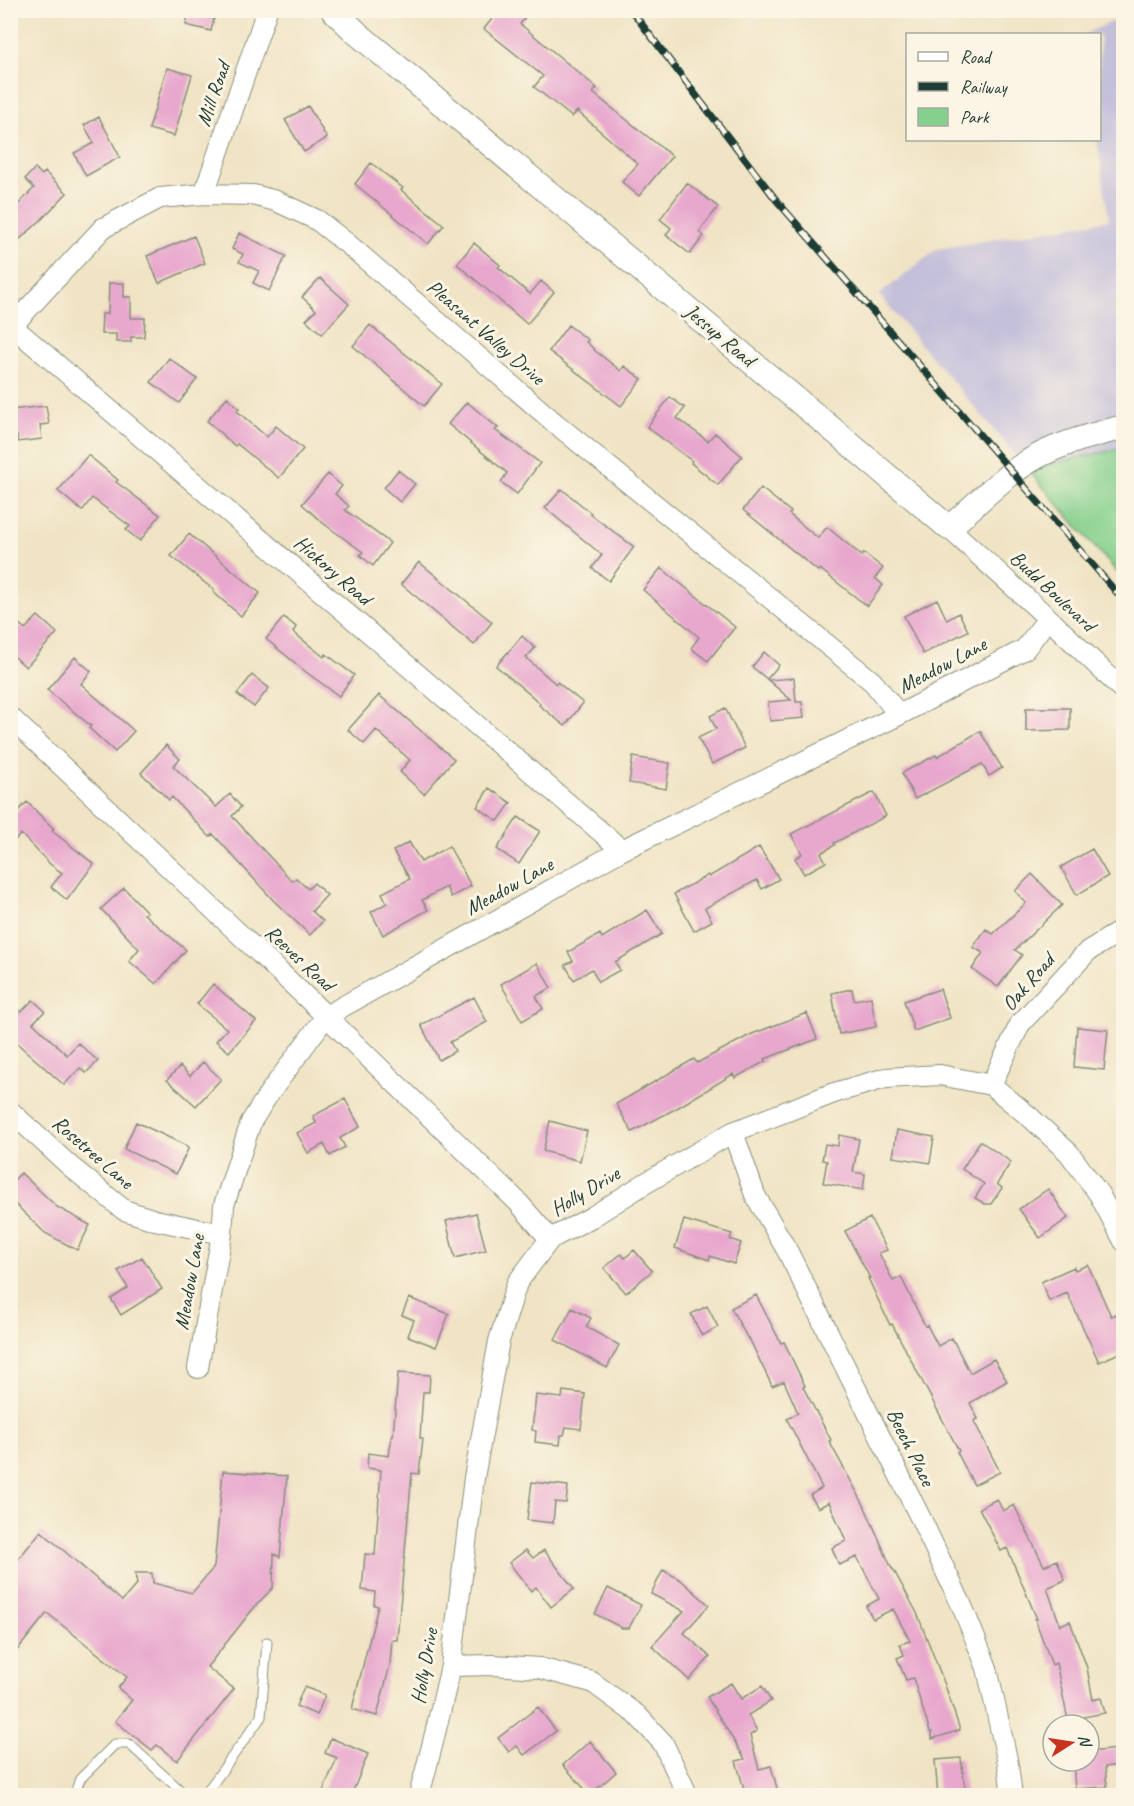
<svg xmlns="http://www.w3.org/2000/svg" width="1134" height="1806" viewBox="0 0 1134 1806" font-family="Caveat,sans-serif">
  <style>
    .industrial { fill: #c5c0da }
    .green { fill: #86d08d; stroke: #528660; stroke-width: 1.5 }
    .building { fill: #e8a8ce }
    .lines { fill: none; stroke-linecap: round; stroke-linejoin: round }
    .service-casing { stroke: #88907c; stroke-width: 11 }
    .minor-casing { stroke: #88907c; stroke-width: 22 }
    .tertiary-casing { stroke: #88907c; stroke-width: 26 }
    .service { stroke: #fff; stroke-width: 9 }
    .minor { stroke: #fff; stroke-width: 20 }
    .tertiary { stroke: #fff; stroke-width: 24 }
    .rail-casing { stroke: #1f3d34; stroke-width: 7 }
    .rail { stroke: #fcf5e5; stroke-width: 4.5; stroke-dasharray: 14; stroke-linecap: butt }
    .labels { text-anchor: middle; stroke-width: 6; stroke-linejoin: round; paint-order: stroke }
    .street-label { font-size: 21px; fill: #1f3d34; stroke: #fcf5e5 }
  </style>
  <rect width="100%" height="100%" fill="#fcf5e5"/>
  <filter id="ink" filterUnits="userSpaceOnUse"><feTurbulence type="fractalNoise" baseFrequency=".0167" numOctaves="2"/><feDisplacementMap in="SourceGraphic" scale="12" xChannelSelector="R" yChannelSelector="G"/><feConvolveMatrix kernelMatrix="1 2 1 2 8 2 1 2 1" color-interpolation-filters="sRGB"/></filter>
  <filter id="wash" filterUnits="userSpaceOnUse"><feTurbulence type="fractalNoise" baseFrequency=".008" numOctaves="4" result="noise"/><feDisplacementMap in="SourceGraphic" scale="24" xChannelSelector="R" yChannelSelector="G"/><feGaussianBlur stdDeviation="1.35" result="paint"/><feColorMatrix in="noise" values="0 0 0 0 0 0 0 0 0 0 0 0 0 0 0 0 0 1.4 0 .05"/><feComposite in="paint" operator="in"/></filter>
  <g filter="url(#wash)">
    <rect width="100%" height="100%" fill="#f0e4c5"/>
    <path class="industrial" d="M1123 17V448L1027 469 879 295 937 249 1109 220 1097 140H1100V34H1084Z"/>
    <path class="green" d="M1123 448V579L1027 469Z"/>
    <g id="blocks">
      <path class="building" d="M189 10H216L211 31 186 25Z
        M499 10H531L520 24 597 88 593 93 672 156 639 196 622 182 638 164 577 111 572 117 534 87 543 76 484 29Z
        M167 68 192 75 174 136 149 129Z
        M308 106 327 138 304 152 285 120Z
        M99 117 120 157 86 176 74 153 94 143 84 125Z
        M371 163 403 188 401 190 444 225 428 244 355 184Z
        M35 168 42 175 45 172 67 193 40 221 10 248V213L34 188 25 179Z
        M687 183 718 207 699 232 704 236 690 254 666 235 671 228 660 219Z
        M239 233 286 256 269 291 253 283 259 271 239 262 243 254 232 249Z
        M194 236 205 263 159 283 147 256Z
        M474 243 500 265 498 267 530 294 541 281 554 292 527 324 457 264Z
        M320 278 349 304 322 334 306 320 316 310 302 297Z
        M109 283H124V297H131V318H145L144 337H131V342H116V334H101L102 314H108Z
        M370 325 442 384 424 406 353 346Z
        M568 325 588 340 586 342 594 349V350L621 371 624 366 642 379 621 406 549 351Z
        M169 358 197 379 179 403 151 382Z
        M227 397 239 408 237 411 267 437 276 426 303 449 279 478 237 444 235 446 207 421Z
        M670 397 685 408 677 418 708 441 715 433 742 456 718 485 691 463 692 461 647 427Z
        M467 402 498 428 495 430 540 463 517 494 501 482 507 473 448 424Z
        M46 406 49 424 40 425 42 439 17 442V436L10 437V410Z
        M88 455 118 480 116 482 160 515 140 541 126 530 130 526 92 498 82 511 58 491Z
        M398 470 415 484 400 502 384 488Z
        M328 474 342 486 335 494 349 506 345 510 390 543 373 566 360 555 363 552 324 524 302 504Z
        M761 488 791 512 789 514 818 538 827 527 862 556 864 553 883 568 875 578 883 585 867 606 820 569 818 571 743 510Z
        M562 489 591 513 590 514 634 547 609 581 592 568 602 555 545 508Z
        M189 534 260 593 241 616 213 592 214 590 171 556Z
        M419 562 492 622 474 645 401 584Z
        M661 568 735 627 708 661 691 648 699 637 643 590Z
        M937 599 947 620 959 613 968 631 923 654 904 616Z
        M10 616 25 629 38 616 57 633 26 667 10 653Z
        M284 617 296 627 293 632 324 657 326 654 354 675 339 696 306 672 266 639Z
        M522 636 535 648 526 658 556 684 557 682 583 703 565 726 539 705 540 703 496 666Z
        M764 652 779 665 767 679 752 667Z
        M75 657 91 671 81 684 134 731 115 752 89 728 91 726 47 690Z
        M252 675 269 688 254 707 237 694Z
        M794 678 796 702H802L804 718 770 721 768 702 791 700 768 680Z
        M379 695 454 759 424 794 400 772 410 760 376 730 364 744 348 730Z
        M725 708 745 748 712 764 698 738 716 729 710 716Z
        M1026 708H1070V730L1026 731Z
        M980 731 1002 768 989 776 982 764 915 799 902 773 936 755 937 757Z
        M166 745 180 759 173 766 216 807 230 794 241 807 232 816 292 881 296 878 308 889 314 883 327 895 312 911 323 921 310 935 274 901 213 834 210 837 172 797 169 800 141 773Z
        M633 757 670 763 666 789 629 783Z
        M489 788 511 803 498 821 477 807Z
        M874 792 886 816 834 843 835 845 821 853 826 862 804 874 795 858 802 854 791 834Z
        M27 802 54 829 52 831 94 864 67 900 51 887 62 873 50 864 21 834 10 845V819Z
        M518 817 540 831 519 864 497 849Z
        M409 842 421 862 449 846 471 886 451 897 446 887 422 900 428 910 383 935 371 912 387 903 382 893 410 879 393 851Z
        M759 847 779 879 762 889 757 880 705 908 712 921 694 931 674 894 708 875 709 877Z
        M1092 849 1108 876 1077 895 1061 867Z
        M1032 874 1062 905 1015 950 1022 955 998 987 972 969 983 953 973 947 986 929 993 934 1026 903 1015 891Z
        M124 888 147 912 144 914 186 950 156 984 129 961 139 949 101 909Z
        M647 910 662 934 615 962 620 970 598 982 592 969 574 980 565 965 573 961 568 952 600 934 602 938Z
        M537 963 551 988 536 996 543 1009 522 1021 501 984Z
        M213 984 256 1021 229 1052 216 1041 227 1029 197 1004Z
        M852 989 854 1000 871 997 876 1027 839 1034 832 993Z
        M940 989 950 1018 914 1031 904 1001Z
        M474 997 487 1022 450 1042 455 1051 439 1060 421 1025Z
        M33 1000 45 1011 33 1023 67 1055 78 1043 98 1061 86 1073 80 1068 64 1085 10 1037V1002L21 1012Z
        M807 1013 817 1039 765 1059 766 1061 735 1078 733 1074 677 1108 632 1132 616 1104 694 1059 697 1063 752 1034Z
        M1077 1027 1108 1030 1104 1070 1074 1067Z
        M203 1062 221 1079 196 1106 167 1080 180 1066 190 1076Z
        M345 1099 360 1127 340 1138 345 1147 330 1156 324 1144 308 1153 297 1133 316 1123 313 1116Z
        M550 1121 587 1131 580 1161 543 1151Z
        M136 1122 189 1147 176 1174 124 1149Z
        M897 1130 934 1137 930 1163 893 1157Z
        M839 1135 859 1139 853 1172 865 1174 863 1190 823 1183 827 1161 822 1160 825 1144 838 1146Z
        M980 1141 1011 1162 997 1184 1002 1188 991 1204H985L975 1198 984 1184 962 1169Z
        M21 1173 57 1207 90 1225 77 1250 45 1233 10 1199V1184Z
        M1048 1189 1068 1218 1040 1238 1019 1209Z
        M476 1213 486 1250 455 1258 446 1221Z
        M870 1218 887 1250 879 1253 893 1281 901 1277 925 1326 927 1325 938 1346 952 1338 970 1373 994 1359 1007 1381 970 1403 978 1419 974 1421 1000 1472 974 1485 957 1452 959 1451 892 1324 890 1325 868 1278H870L845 1231Z
        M684 1220 732 1234 730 1239 741 1243 734 1264 710 1256 709 1260 675 1248Z
        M634 1250 652 1271 626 1293 604 1268 621 1254 625 1258Z
        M142 1257 162 1289 121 1315 111 1299 128 1288 118 1271Z
        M1088 1265 1111 1316 1116 1314 1124 1332V1351L1099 1362 1067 1293 1049 1301 1041 1282 1074 1267 1075 1270Z
        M756 1295 781 1343 784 1342 805 1386 803 1387 831 1440 829 1441 864 1505 892 1569H893L917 1613 945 1685 960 1730 932 1739V1732H930L913 1678 906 1680 897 1658 904 1655 900 1644 910 1641 893 1609 873 1619 866 1606 879 1599 857 1557 839 1565 832 1548 846 1541 829 1502 818 1508 810 1495 822 1488 787 1419 798 1413 784 1381 772 1386 749 1338 748 1339 731 1308Z
        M409 1298 449 1314 436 1347 408 1336 414 1320 402 1315Z
        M707 1306 718 1327 702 1336 691 1314Z
        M572 1308 591 1318 586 1327 619 1345 607 1368 555 1340Z
        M398 1373 430 1375 429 1392H423L420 1438 423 1439 419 1474 412 1473 397 1640H392L390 1665 377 1716 352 1709 378 1606 374 1605 375 1592 362 1590 365 1554 375 1555 381 1470 367 1468 368 1453 389 1456 392 1435 393 1436Z
        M563 1391 585 1394 581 1429 566 1427 564 1435H561L560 1445 535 1442 536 1431 532 1430 536 1395 562 1398Z
        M223 1471 287 1476 280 1557 274 1554 273 1588 257 1604 207 1667 234 1689 177 1761 157 1745 152 1750 115 1721 132 1700 118 1688 127 1677 47 1613 10 1659V1569L41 1531 122 1601 137 1584 135 1573H152L153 1583 192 1593 214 1567Z
        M532 1482 568 1486 566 1503 555 1502 553 1523 527 1520Z
        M997 1499 1003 1511 1014 1505 1044 1566 1057 1560 1065 1580 1047 1588 1060 1625 1070 1621 1087 1668 1093 1700 1101 1698 1105 1713 1068 1720 1056 1663 1052 1665 1035 1619H1037L1007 1548 1001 1551 979 1508Z
        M526 1550 533 1558 544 1550 574 1589 551 1607 536 1587 531 1591 509 1563Z
        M663 1570 681 1580 709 1605 684 1633 710 1657 689 1680 652 1646 684 1611 651 1594Z
        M608 1588 641 1605 629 1628H622L595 1614Z
        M731 1683 741 1699 762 1686 771 1701 748 1715 757 1731 750 1735 759 1769 771 1766 779 1796H746L736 1761 745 1759 707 1697Z
        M304 1687 325 1695 317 1715 296 1706Z
        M538 1707 556 1731 524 1755 517 1746 509 1752 498 1738Z
        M331 1738 368 1754 351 1796H321L337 1758 325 1753Z
        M590 1741 616 1772 590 1795 563 1765Z
        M1117 1749 1118 1765 1105 1767 1107 1787 1075 1789 1073 1761H1089V1752Z
        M961 1758 966 1796H938L935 1760Z"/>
    </g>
  </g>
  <g filter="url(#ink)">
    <use href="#blocks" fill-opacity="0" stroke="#88907c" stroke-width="1.5"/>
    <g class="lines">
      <g class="service-casing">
        <path id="service" d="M78 1796 75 1793 80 1779 115 1744H129L180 1790 183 1796
          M201 1796 211 1786 261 1717 267 1642"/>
      </g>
      <g class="minor-casing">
        <path id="minor" d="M204 194 267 10
          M12 326 622 850
          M10 328 103 228 160 198 204 194 253 195 276 201 317 220 349 245 555 423 873 682 899 715
          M949 528 1048 618 1124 691
          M10 717 326 1016 518 1202 550 1239
          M991 1085 1020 1024 1088 951 1124 929
          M10 1111 71 1167 124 1210 155 1220 222 1234
          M733 1132 755 1195 788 1252 921 1519 962 1606 987 1668 1008 1764 1012 1796
          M198 1368 222 1234 224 1205 251 1122 268 1095 326 1016 622 850 899 715 1025 649 1048 618
          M451 1666 493 1665 539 1668 592 1682 637 1715 663 1743 688 1796
          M419 1796 433 1742 451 1666 474 1478 499 1341 517 1283 550 1239 592 1217 644 1184 733 1132 834 1093 886 1078 940 1075 991 1085 1031 1118 1069 1153 1099 1194 1124 1241"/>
      </g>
      <g class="tertiary-casing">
        <path id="tertiary" d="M333 10 358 34 832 429 949 528C979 502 1008 470 1044 453 1069 441 1097 434 1124 427"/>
      </g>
      <use href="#service" class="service"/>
      <use href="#minor" class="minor"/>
      <use href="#tertiary" class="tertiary"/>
      <g class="rail-casing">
        <path id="rail" d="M631 10 777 201 1124 601"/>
      </g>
      <use href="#rail" class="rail"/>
    </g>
  </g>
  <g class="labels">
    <g class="street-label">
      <text transform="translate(213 94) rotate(-71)" y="7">Mill Road</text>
      <text transform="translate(486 332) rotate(41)" y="7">Pleasant Valley Drive</text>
      <text transform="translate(720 335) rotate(40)" y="7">Jessup Road</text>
      <text transform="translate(333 570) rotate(41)" y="7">Hickory Road</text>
      <text transform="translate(1053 591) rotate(43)" y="7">Budd Boulevard</text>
      <text transform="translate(942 665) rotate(-28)" y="7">Meadow Lane</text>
      <text transform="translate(509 886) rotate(-29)" y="7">Meadow Lane</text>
      <text transform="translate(300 958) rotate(43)" y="7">Reeves Road</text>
      <text transform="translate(1028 982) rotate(-49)" y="7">Oak Road</text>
      <text transform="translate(93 1152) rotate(41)" y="7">Rosetree Lane</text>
      <text transform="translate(585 1191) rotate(-31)" y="7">Holly Drive</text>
      <text transform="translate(189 1282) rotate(-80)" y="7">Meadow Lane</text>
      <text transform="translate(911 1447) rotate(64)" y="7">Beech Place</text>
      <text transform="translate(424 1666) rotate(-80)" y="7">Holly Drive</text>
    </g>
  </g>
  <rect width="1134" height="1806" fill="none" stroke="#fcf5e5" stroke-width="36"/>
  <rect x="906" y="33" width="195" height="108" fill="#fcf5e5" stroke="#a4ab9e" stroke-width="1.5"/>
  <rect x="918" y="52" width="30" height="9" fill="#ffffff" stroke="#a4ab9e" stroke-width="1.5"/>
  <text x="960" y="63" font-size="18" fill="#1f3d34">Road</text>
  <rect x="918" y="82" width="30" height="9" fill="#1f3d34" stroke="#a4ab9e" stroke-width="1.5"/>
  <text x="960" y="93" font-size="18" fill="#1f3d34">Railway</text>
  <rect x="918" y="108" width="30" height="18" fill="#86d08d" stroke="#a4ab9e" stroke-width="1.5"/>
  <text x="960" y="123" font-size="18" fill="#1f3d34">Park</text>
  <g transform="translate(1071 1743) rotate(78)"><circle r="28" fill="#fcf5e5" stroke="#a4ab9e" stroke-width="1.5"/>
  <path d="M0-4.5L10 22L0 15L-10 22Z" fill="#c8321e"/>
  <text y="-9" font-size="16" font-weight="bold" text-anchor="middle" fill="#1f3d34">N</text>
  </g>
</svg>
